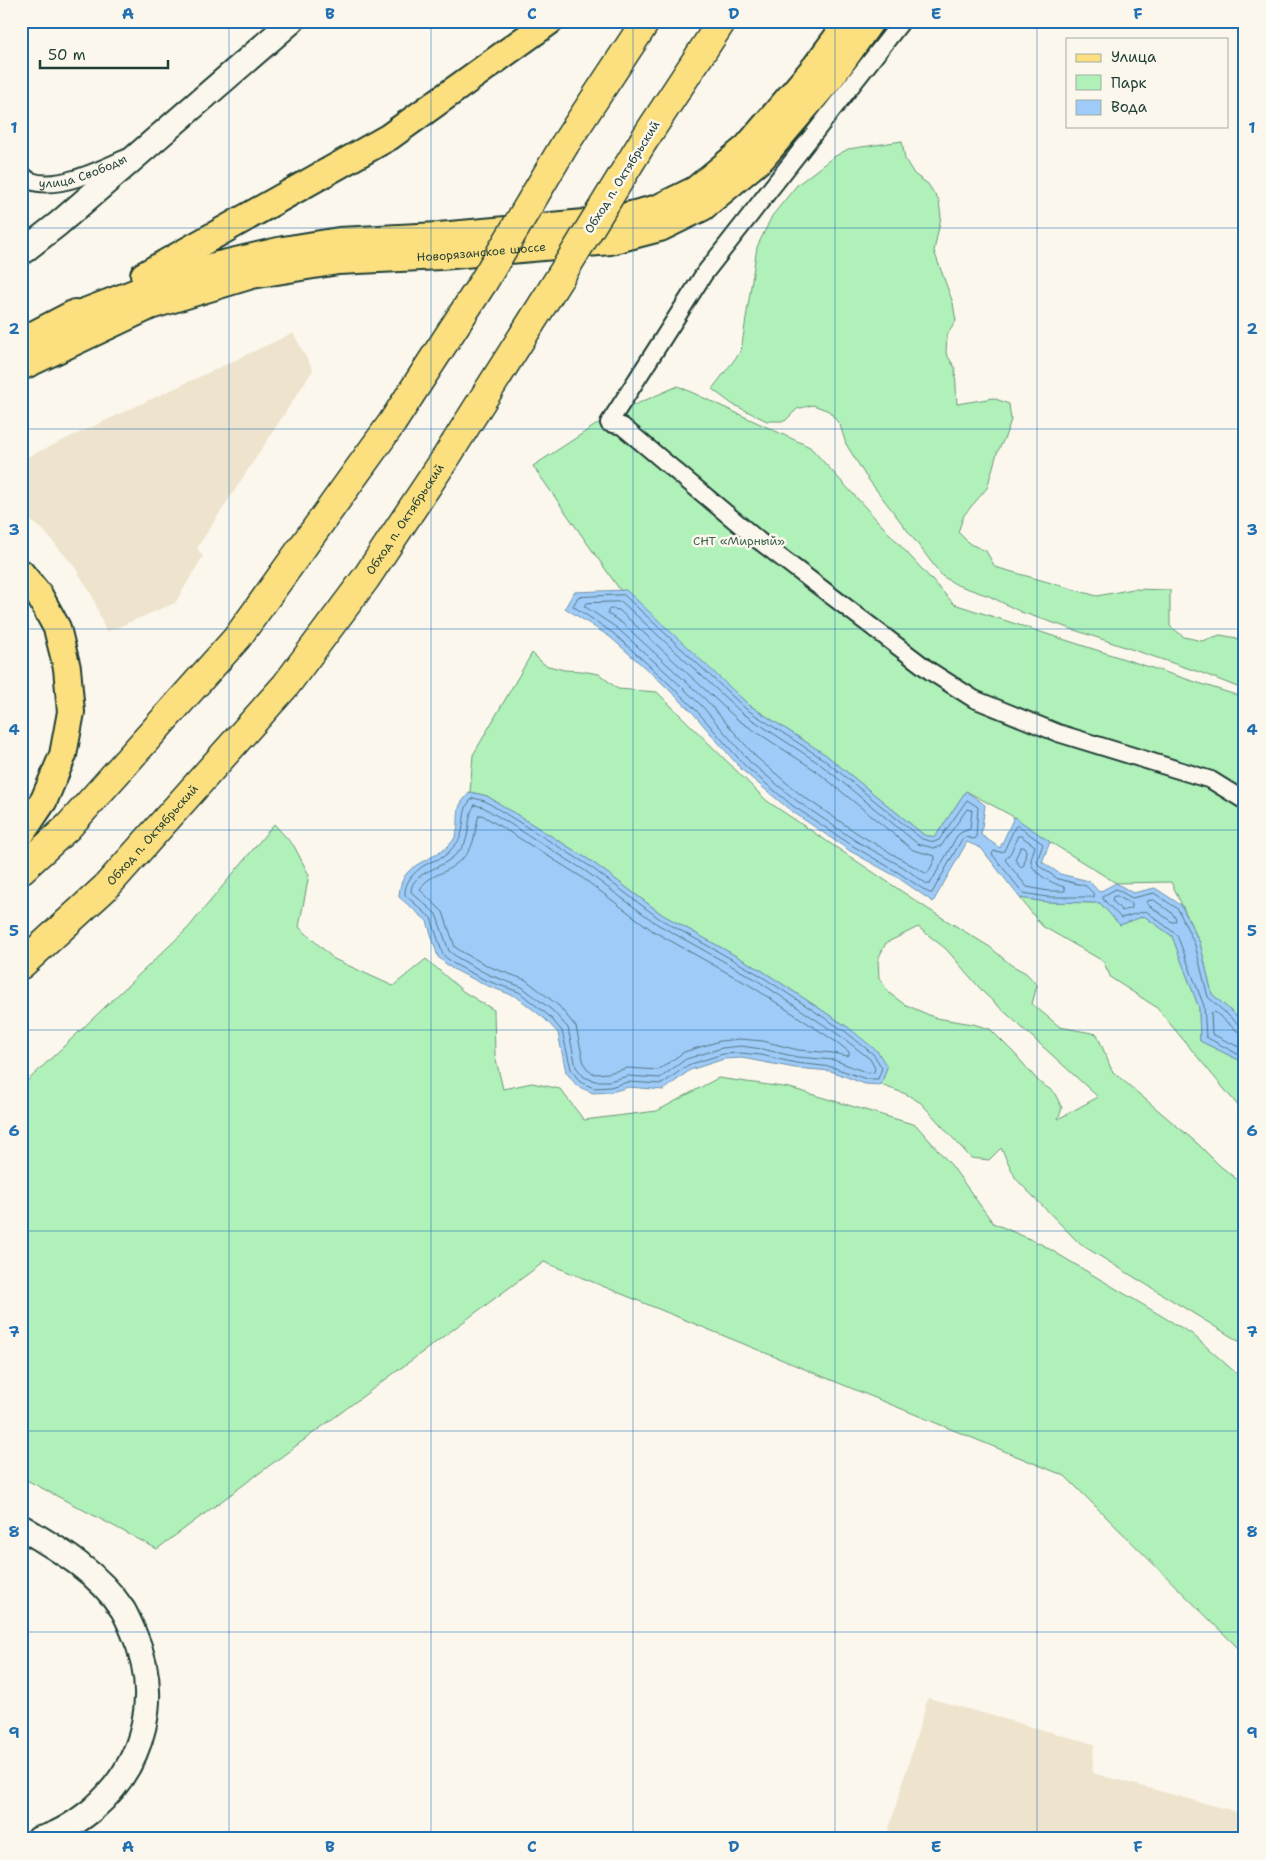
<svg xmlns="http://www.w3.org/2000/svg" width="1266" height="1860" viewBox="0 0 1266 1860" font-family="'Shantell Sans',sans-serif">
  <style>
    .built { fill: #eee3cd }
    .green { fill: #b0f0b9; stroke: #689676; fill-rule: evenodd }
    .water { fill: #9fcbf9; stroke: #6c92aa }
    .lines { fill: none; stroke-linecap: round; stroke-linejoin: round }
    .shore { stroke: #527683; stroke-width: 1 }
    .street-casing { stroke: #1f3d34; stroke-width: 20 }
    .secondary-casing { stroke: #1f3d34; stroke-width: 28 }
    .primary-casing { stroke: #1f3d34; stroke-width: 30 }
    .highway-casing { stroke: #1f3d34; stroke-width: 31 }
    .street { stroke: #fbf7ec; stroke-width: 16 }
    .secondary { stroke: #fbf7ec; stroke-width: 24 }
    .primary { stroke: #fce080; stroke-width: 26 }
    .highway { stroke: #fce080; stroke-width: 28 }
    .highway-bridge-casing { stroke: #1f3d34; stroke-width: 31; stroke-linecap: butt }
    .highway-bridge { stroke: #fce080; stroke-width: 28 }
    .grid { fill: none; stroke: #1f6fb2; stroke-width: 1; stroke-opacity: 0.55 }
    .labels { text-anchor: middle; stroke-width: 5; stroke-linejoin: round; paint-order: stroke }
    .street-label { font-size: 12px; fill: #1f3d34; stroke: #fbf7ec }
    .park-label { font-size: 12px; fill: #3c614f; stroke: #fbf7ec }
    .neatline { fill: none; stroke: #1f6fb2; stroke-width: 2 }
    .grid-label { font-size: 16px; text-anchor: middle; font-weight: bold; fill: #1f6fb2 }
  </style>
  <rect width="100%" height="100%" fill="#fbf7ec"/>
  <filter id="ink" filterUnits="userSpaceOnUse"><feTurbulence type="fractalNoise" baseFrequency=".02" numOctaves="2"/><feDisplacementMap in="SourceGraphic" scale="10" xChannelSelector="R" yChannelSelector="G"/><feConvolveMatrix kernelMatrix="1 2 1 2 8 2 1 2 1" color-interpolation-filters="sRGB"/></filter>
  <g filter="url(#ink)">
    <path class="built" d="M293 333 313 370 197 548 203 556 175 603 106 632 92 595 74 566 43 530 21 513V460Z
      M928 1698 1094 1744 1092 1773 1245 1814V1839H886Z"/>
    <path class="green" d="M902 141 905 159 914 174 928 184 939 201 941 217 934 251 953 303 956 321 947 335 946 353 955 368 957 404 993 398 1009 404 1011 420 1005 437 997 453 987 488 964 515 958 532 970 544 986 551 995 567 1097 596 1133 589 1170 590V626L1184 637 1202 641 1220 635 1237 638 1245 647V690L1202 673 1021 612 989 596 957 585 942 576 865 475 846 444 840 425 829 411 813 405 797 409 785 421H767L732 404 712 389 741 351 757 247 772 216 797 185 832 158 848 149Z
      M678 386 810 447 954 604 1245 698V1024L1212 994 1200 943 1171 882 1116 883 1050 842 1014 817 966 791 935 837 924 835 826 755 749 705 620 590 533 466 611 415Z
      M532 653 545 665 564 670 582 671 599 674 618 689 657 692 767 801 928 909 990 947 1011 965 1026 973 1037 985 1032 1004 1060 1027 1097 1034 1112 1071 1198 1144 1219 1165 1245 1186V1345L1080 1244 1016 1179 1001 1148 989 1160 971 1158 921 1103 906 1094 881 1085 887 1067 849 1028 761 970 663 915 591 861 487 796 470 792 473 755ZM918 927 946 949 984 993 1098 1097 1058 1119 1062 1108 1054 1092 1039 1082 1015 1054 990 1029 973 1024 936 1018 904 1004 889 993 879 978 878 959 886 943Z
      M274 824 294 846 309 875 299 927 334 959 393 986 426 959 464 992 494 1010 495 1055 503 1089 532 1083 560 1089 584 1120 657 1111 718 1078 790 1088 916 1125 952 1166 993 1223 1041 1244 1192 1334 1245 1381V1655L1065 1476 544 1262 157 1549 21 1477V1087L188 928Z
      M1020 898 1047 902 1100 903 1120 925 1144 916 1172 936 1199 1008 1200 1041 1245 1063V1114L1156 1007 1111 978 1103 961 1042 926Z"/>
    <path class="water" d="M626 590 749 705 826 755 924 835 935 837 966 791 985 805 981 835 1000 848 1014 817 1050 842 1042 862 1060 874 1089 881 1099 892 1116 883 1133 893 1155 888 1181 905 1200 943 1212 994 1245 1024V1063L1200 1041 1199 1008 1172 936 1144 916 1120 925 1100 903 1047 902 1020 898 981 848 967 842 933 902 897 877 850 851 790 810 742 770 693 713 660 681 610 637 565 608 574 592Z
      M470 792 487 796 591 861 663 915 761 970 849 1028 878 1052 887 1067 881 1085 865 1084 831 1071 795 1068 742 1058 724 1059 690 1070 664 1090 629 1087 611 1092 593 1093 577 1086 566 1072 558 1033 545 1019 517 997 483 984 451 968 438 957 427 921 399 897C400 859 434 864 452 842 460 832 457 819 459 808 460 803 466 797 470 792Z"/>
    <g class="lines">
      <path class="shore" d="M624 595 746 709 823 759 922 839 934 842 939 840 967 800 978 807 976 838 973 839 966 837 962 839 932 893H929L899 873 853 846 793 806 746 767 696 710 663 678 613 633 573 606 578 597Z
        M622 602 742 713 820 764 918 844 934 848 941 846 967 809 972 810 970 829 962 832 957 836 930 884H927L903 867 856 841 797 801 750 762 701 705 667 673 617 628 584 606 587 603Z
        M610 609 619 610 738 720 815 770 913 850 935 856V859L928 873H925L860 835 801 795 756 757 706 700 622 623 608 614V611Z
        M473 798 485 801 588 865 660 919 758 974 846 1032 874 1055 882 1068 878 1079H866L832 1067 796 1063 761 1055 741 1053 723 1054 688 1065 662 1084 628 1082 610 1087 594 1088 580 1082 571 1069 562 1031 549 1016 519 992 485 980 454 964 443 955 431 918 405 895C404 882 415 871 425 865 431 861 437 860 443 857 447 854 451 850 454 846 469 833 458 809 473 798Z
        M475 805 483 807 584 870 657 924 755 979 842 1037 870 1059 875 1068 874 1072 868 1073 834 1060 797 1057 762 1049 741 1046 722 1048 686 1059 660 1078 628 1076 609 1081H595L584 1077 576 1067 568 1028 553 1011 522 987 487 974 458 958 449 951 436 914 411 892C411 875 434 870 446 862 451 859 457 854 461 849 472 837 466 813 475 805Z
        M479 815H482L580 876 653 931 751 986 838 1043 849 1052V1055L847 1056 833 1053 798 1050 763 1041 740 1039 720 1041 684 1052 658 1070 628 1068 608 1073 595 1074 589 1071 584 1064 576 1027 559 1006 526 980 490 967 462 952 455 947 443 912 420 890C424 879 438 875 447 870 454 866 464 858 468 852 476 841 475 826 479 815Z
        M1018 826 1043 844 1037 861 1039 866 1058 879 1086 886 1094 894V897H1047L1023 893 992 854 994 851 1000 852 1004 851 1015 827Z
        M1018 836H1021L1035 846C1034 851 1031 856 1031 861 1031 873 1055 885 1065 887V891H1048L1027 887 1005 860 1011 852Z
        M1021 847H1024L1026 850 1024 865 1021 867 1015 860Z
        M1117 896 1132 904V908L1122 911 1112 900 1113 897Z
        M1154 900 1172 913 1176 919 1175 922H1172L1147 904 1148 901Z
        M1245 1027 1240 1026 1208 997 1195 945 1178 909 1154 893 1132 898 1116 889 1103 896V899L1121 918 1146 911 1177 935 1204 1006 1206 1037 1245 1058
        M1245 1033 1237 1031 1215 1012 1211 1013 1212 1034 1245 1050"/>
      <g class="street-casing">
        <g id="street">
          <path d="M902 21 704 274 609 423 622 426 758 540 930 671 974 699 1058 733 1211 780 1245 801"/>
          <path id="s1" d="M21 174C24 176 28 180 31 181 57 191 102 169 126 158"/>
        </g>
      </g>
      <g class="secondary-casing">
        <path id="secondary" d="M21 253 58 224 292 21
          M21 1527C60 1550 98 1572 123 1610 127 1617 130 1624 133 1631 162 1696 145 1764 92 1810 77 1822 58 1835 39 1839"/>
      </g>
      <g class="primary-casing">
        <g id="primary">
          <path d="M144 275 389 137 550 21"/>
          <path d="M61 321 189 272 283 250 339 241 439 236 607 221 658 208 695 190 747 147 816 66 841 32"/>
          <path d="M21 341 75 313"/>
          <path id="s2" d="M21 367 150 306 252 275 338 261 441 256 610 241 660 228 703 207 762 158 831 77 871 21"/>
          <path d="M21 573 39 595 57 628 67 668 71 712 63 755 44 800 21 834"/>
        </g>
      </g>
      <g class="highway-casing">
        <g id="highway">
          <path d="M644 140 722 21"/>
          <path d="M565 144 646 21"/>
          <path d="M21 870 68 827 237 638 392 423 484 281"/>
          <path id="s3" d="M21 965 106 887 286 685 366 578 447 456 560 277"/>
        </g>
      </g>
      <use href="#street" class="street"/>
      <use href="#secondary" class="secondary"/>
      <use href="#primary" class="primary"/>
      <use href="#highway" class="highway"/>
      <g class="highway-bridge-casing">
        <path id="highway-bridge" d="M560 277 644 140
          M484 281 565 144"/>
      </g>
      <use href="#highway-bridge" class="highway-bridge"/>
    </g>
  </g>
  <path class="grid" d="M229 21V1839M431 21V1839M633 21V1839M835 21V1839M1037 21V1839M21 228H1245M21 429H1245M21 629H1245M21 830H1245M21 1030H1245M21 1231H1245M21 1431H1245M21 1632H1245"/>
  <g class="labels">
    <g class="street-label">
      <text dy="4" stroke="none"><textPath href="#s1" startOffset="66">улица Свободы</textPath></text>
      <text transform="translate(622 177) rotate(-58)" y="4">Обход п. Октябрьский</text>
      <text dy="4" stroke="none"><textPath href="#s2" startOffset="480">Новорязанское шоссе</textPath></text>
      <text dy="4" stroke="none"><textPath href="#s3" startOffset="590">Обход п. Октябрьский</textPath></text>
      <text dy="4" stroke="none"><textPath href="#s3" startOffset="185">Обход п. Октябрьский</textPath></text>
    </g>
    <g class="park-label">
      <text x="739" y="545">СНТ «Мирный»</text>
    </g>
  </g>
  <rect width="1266" height="1860" fill="none" stroke="#fbf7ec" stroke-width="55"/>
  <rect x="1066" y="38" width="162" height="90" fill="#fbf7ec" stroke="#a3ada2"/>
  <rect x="1076" y="54" width="25" height="8" fill="#fce080" stroke="#a3ada2"/>
  <text x="1111" y="62" font-size="15" fill="#1f3d34">Улица</text>
  <rect x="1076" y="75" width="25" height="15" fill="#b0f0b9" stroke="#a3ada2"/>
  <text x="1111" y="88" font-size="15" fill="#1f3d34">Парк</text>
  <rect x="1076" y="100" width="25" height="15" fill="#9fcbf9" stroke="#a3ada2"/>
  <text x="1111" y="112" font-size="15" fill="#1f3d34">Вода</text>
  <path d="M40 60v8h128v-8" fill="none" stroke="#1f3d34" stroke-width="2.5"/>
  <text x="48" y="60" font-size="15" fill="#1f3d34" stroke="#fbf7ec" stroke-width="4" paint-order="stroke">50 m</text>
  <rect x="28" y="28" width="1210" height="1804" class="neatline"/>
  <g class="grid-label">
    <text x="128" y="19">A</text>
    <text x="330" y="19">B</text>
    <text x="532" y="19">C</text>
    <text x="734" y="19">D</text>
    <text x="936" y="19">E</text>
    <text x="1138" y="19">F</text>
    <text x="14" y="133">1</text>
    <text x="1252" y="133">1</text>
    <text x="14" y="334">2</text>
    <text x="1252" y="334">2</text>
    <text x="14" y="535">3</text>
    <text x="1252" y="535">3</text>
    <text x="14" y="735">4</text>
    <text x="1252" y="735">4</text>
    <text x="14" y="936">5</text>
    <text x="1252" y="936">5</text>
    <text x="14" y="1136">6</text>
    <text x="1252" y="1136">6</text>
    <text x="14" y="1337">7</text>
    <text x="1252" y="1337">7</text>
    <text x="14" y="1537">8</text>
    <text x="1252" y="1537">8</text>
    <text x="14" y="1738">9</text>
    <text x="1252" y="1738">9</text>
    <text x="128" y="1852">A</text>
    <text x="330" y="1852">B</text>
    <text x="532" y="1852">C</text>
    <text x="734" y="1852">D</text>
    <text x="936" y="1852">E</text>
    <text x="1138" y="1852">F</text>
  </g>
</svg>
